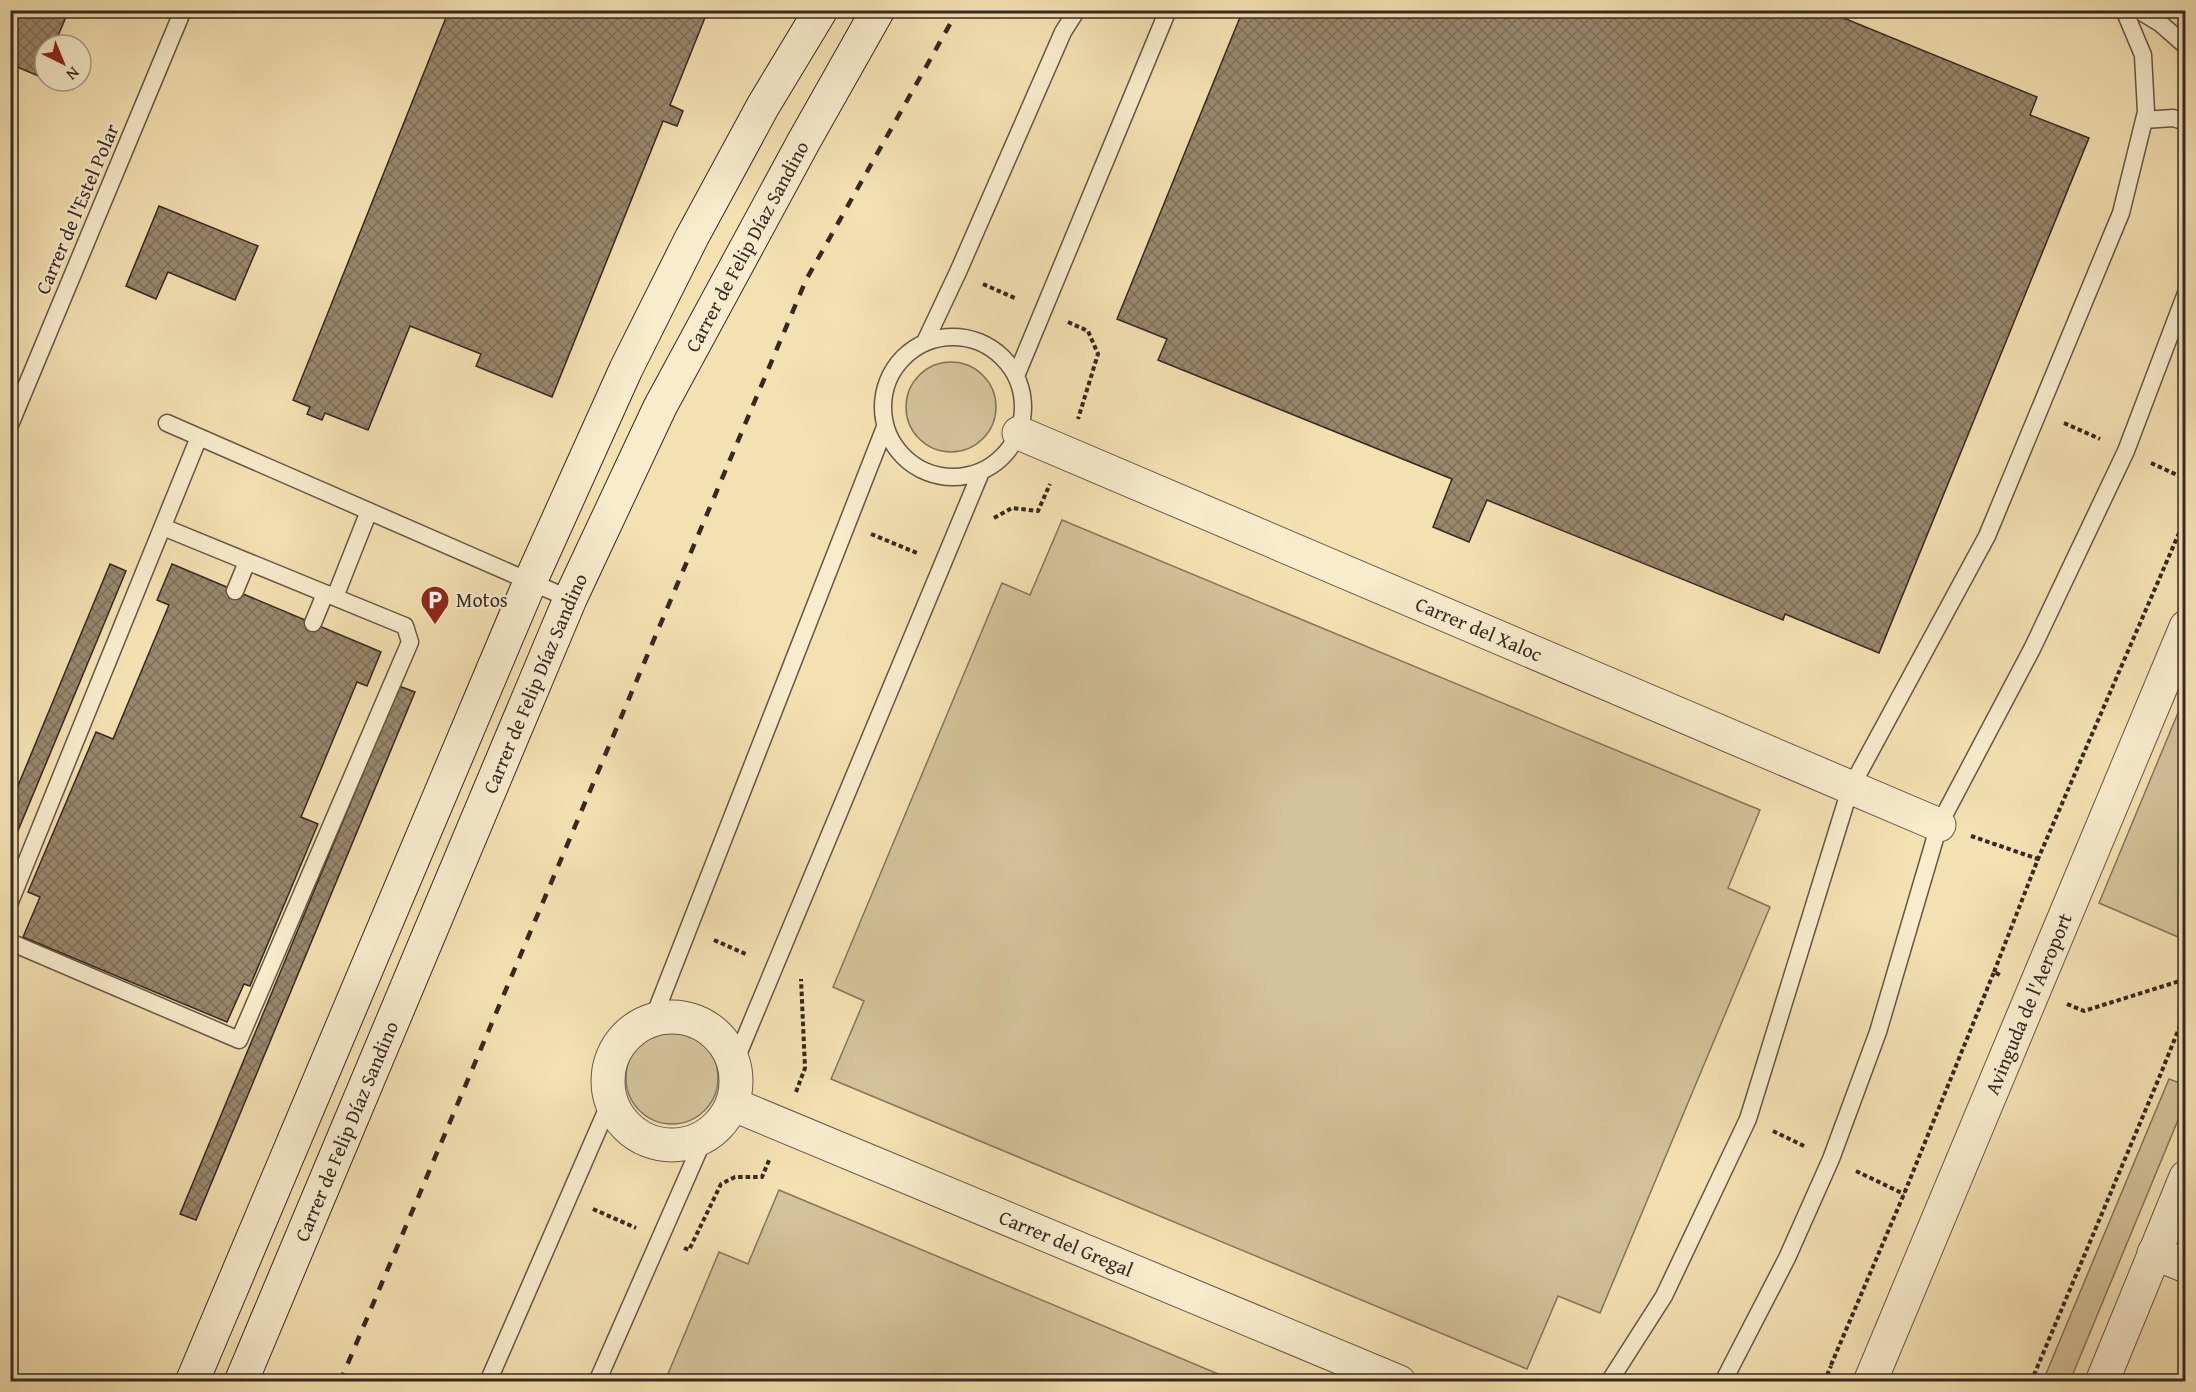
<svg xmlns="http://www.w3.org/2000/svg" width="2196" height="1392" viewBox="0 0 2196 1392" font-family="'Gentium Book Plus',serif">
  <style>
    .grass { fill: #d4c29a; stroke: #85755e; stroke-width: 1.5 }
    .building { fill: url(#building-cross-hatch); stroke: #362823; stroke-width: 1.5 }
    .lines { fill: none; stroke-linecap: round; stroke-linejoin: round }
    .service-casing { stroke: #665647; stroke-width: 19 }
    .minor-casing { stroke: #665647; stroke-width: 35 }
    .tertiary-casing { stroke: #665647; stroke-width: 35 }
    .secondary-casing { stroke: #362823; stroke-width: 35 }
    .path { stroke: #362823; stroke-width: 4; stroke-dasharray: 4.5 3; stroke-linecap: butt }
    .service { stroke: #f8eccd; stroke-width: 16 }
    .minor { stroke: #f8eccd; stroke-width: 33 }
    .tertiary { stroke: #f8eccd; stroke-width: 33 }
    .secondary { stroke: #f8eccd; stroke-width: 33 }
    .rail { stroke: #362823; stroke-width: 4.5; stroke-dasharray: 10 10; stroke-linecap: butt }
    .labels { text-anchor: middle; stroke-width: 4.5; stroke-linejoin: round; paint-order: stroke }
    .street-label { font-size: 20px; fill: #362823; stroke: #f8eccd }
    .poi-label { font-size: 20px; fill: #362823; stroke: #f8eccd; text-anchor: start }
  </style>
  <defs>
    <pattern id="building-cross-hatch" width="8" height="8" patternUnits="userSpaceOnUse" patternTransform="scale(1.5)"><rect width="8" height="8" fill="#99886d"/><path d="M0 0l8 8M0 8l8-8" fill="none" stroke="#7e6f59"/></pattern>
  </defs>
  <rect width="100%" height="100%" fill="#f4e1b2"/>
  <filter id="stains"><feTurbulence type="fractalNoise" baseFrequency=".00333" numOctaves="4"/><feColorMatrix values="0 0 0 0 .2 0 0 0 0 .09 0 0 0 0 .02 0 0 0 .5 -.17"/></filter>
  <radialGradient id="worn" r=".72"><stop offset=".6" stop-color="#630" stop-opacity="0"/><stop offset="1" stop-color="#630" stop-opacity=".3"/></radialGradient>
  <path class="grass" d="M906 407a45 45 0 1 1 90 0a45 45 0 1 1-90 0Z
    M1062 520 1760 810 1728 888 1770 907 1600 1313 1558 1296 1527 1369 831 1079 864 1001 833 987 1002 583 1030 595Z
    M2185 696V940L2099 903Z
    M626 1078a46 46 0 1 1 92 0a46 46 0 1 1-92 0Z
    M2169 1079 2185 1085V1103L2070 1381H2043Z
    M779 1190 1235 1381H665L719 1252 748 1264Z"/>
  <path class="building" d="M10 10H69L54 45H45V66L41 77 10 64Z
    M449 10H708L670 105 683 111 677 126 663 121 552 397 476 366 481 354 410 326 368 430 325 413 322 420 307 414 310 407 293 400Z
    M1243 10H1824L2037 97 2030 115 2089 138 1879 653 1785 614 1783 620 1487 500 1469 542 1433 527 1452 479 1158 360 1167 339 1117 319Z
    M10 135 16 137 10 150Z
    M159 206 258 246 235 300 168 272 156 299 126 286Z
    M110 564 126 571 10 850V805Z
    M172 564 381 652 367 686 357 682 301 817 318 824 250 986 244 984 227 1022 23 937 40 897 28 892 96 732 113 739 169 605 157 600Z
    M399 686 415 692 196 1220 180 1214Z"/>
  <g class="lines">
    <g class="service-casing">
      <path id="service" d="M2138 10 2161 24 2186 46
        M2144 120 2173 118 2186 122
        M883 407a70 70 0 1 1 140 0a70 70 0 1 1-140 0Z
        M925 342 958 272 1063 32 1077 10
        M1016 376 1168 10
        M167 423 570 599
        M10 425 183 10
        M235 591 247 562
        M335 597 369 511
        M313 623 325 594
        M10 902 199 437
        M10 942 239 1040 410 642 405 626 163 527
        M653 1019 885 427
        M734 1064 981 472
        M488 1382 611 1100
        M597 1382 705 1136
        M1609 1382 1664 1296 1748 1119 1850 789 1987 536 2121 213 2146 112 2143 55 2124 10
        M1723 1382 1787 1258 1831 1159 1878 1032 1939 825 2032 649 2126 451 2186 293"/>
    </g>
    <g class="minor-casing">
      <g id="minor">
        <path id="s1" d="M1019 433 1939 825"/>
        <circle cx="672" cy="1081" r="64"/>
        <path id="s2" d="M732 1104 1399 1382"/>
        <path d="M2154 1253 2186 1266"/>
      </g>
    </g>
    <g class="tertiary-casing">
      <g id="tertiary">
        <path id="s3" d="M1870 1382 2186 627"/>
        <path d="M2102 1382 2186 1177"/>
      </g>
    </g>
    <g class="secondary-casing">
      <g id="secondary">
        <path d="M192 1382 530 582 626 369 692 237 763 106 821 10"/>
        <path id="s4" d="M241 1382 570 599 660 407 804 141 878 10"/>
      </g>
    </g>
    <path class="path" d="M983 284 1017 299
      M1068 322 1088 331 1098 354 1078 419
      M2064 423 2100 439
      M2151 463 2186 479
      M994 518 1012 508 1038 511 1050 484
      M871 534 917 553
      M1971 836 2038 859
      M714 940 748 955
      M1994 972 2038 859 2186 517
      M2067 1004 2084 1011 2186 979
      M796 1092 805 1068 801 979
      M1773 1131 1806 1147
      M1856 1171 1904 1194
      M593 1209 636 1228
      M684 1248 689 1250 721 1184 735 1177H762L770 1158
      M1831 1365 1904 1194 1994 972 2002 976
      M1824 1382 1831 1366
      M2031 1382 2159 1078 2186 1011"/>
    <use href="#service" class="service"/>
    <use href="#minor" class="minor"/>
    <use href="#tertiary" class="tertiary"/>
    <use href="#secondary" class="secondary"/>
    <path class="rail" d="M340 1382 806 280 958 10"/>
  </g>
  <defs>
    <g id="parking-pin" transform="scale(1.5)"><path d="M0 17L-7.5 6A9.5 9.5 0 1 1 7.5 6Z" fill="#8f2418" stroke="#f8eccd"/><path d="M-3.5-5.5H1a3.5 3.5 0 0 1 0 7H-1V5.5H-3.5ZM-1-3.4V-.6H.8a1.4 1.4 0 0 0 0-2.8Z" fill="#fff"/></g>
  </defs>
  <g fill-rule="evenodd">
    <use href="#parking-pin" x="435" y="600"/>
  </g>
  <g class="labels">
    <g class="street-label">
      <text transform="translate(77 209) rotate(-67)" y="7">Carrer de l'Estel Polar</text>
      <text dy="7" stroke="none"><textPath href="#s4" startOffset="1244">Carrer de Felip Díaz Sandino</textPath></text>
      <text dy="7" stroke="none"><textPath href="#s1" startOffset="500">Carrer del Xaloc</textPath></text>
      <text dy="7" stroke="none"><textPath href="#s4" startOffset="758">Carrer de Felip Díaz Sandino</textPath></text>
      <text dy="7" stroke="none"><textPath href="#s3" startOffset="410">Avinguda de l'Aeroport</textPath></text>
      <text dy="7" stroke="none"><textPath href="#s4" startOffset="272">Carrer de Felip Díaz Sandino</textPath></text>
      <text dy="7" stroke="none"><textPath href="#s2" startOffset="362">Carrer del Gregal</textPath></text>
    </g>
    <g class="poi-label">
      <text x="456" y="607">Motos</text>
    </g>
  </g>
  <rect width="2196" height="1392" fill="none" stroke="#f4e1b2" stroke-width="36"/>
  <rect x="12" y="12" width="2172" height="1368" fill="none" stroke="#362823" stroke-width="3"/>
  <rect x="18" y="18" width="2160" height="1356" fill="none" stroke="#362823" stroke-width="1.5"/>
  <g transform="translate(63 63) rotate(137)"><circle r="28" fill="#f8eccd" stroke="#aa9e89" stroke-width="1.5"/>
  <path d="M0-4.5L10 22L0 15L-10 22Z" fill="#8f2418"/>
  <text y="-9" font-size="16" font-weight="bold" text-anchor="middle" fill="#362823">N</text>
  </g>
  <rect width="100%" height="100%" filter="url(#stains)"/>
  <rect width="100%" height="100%" fill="url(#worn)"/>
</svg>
